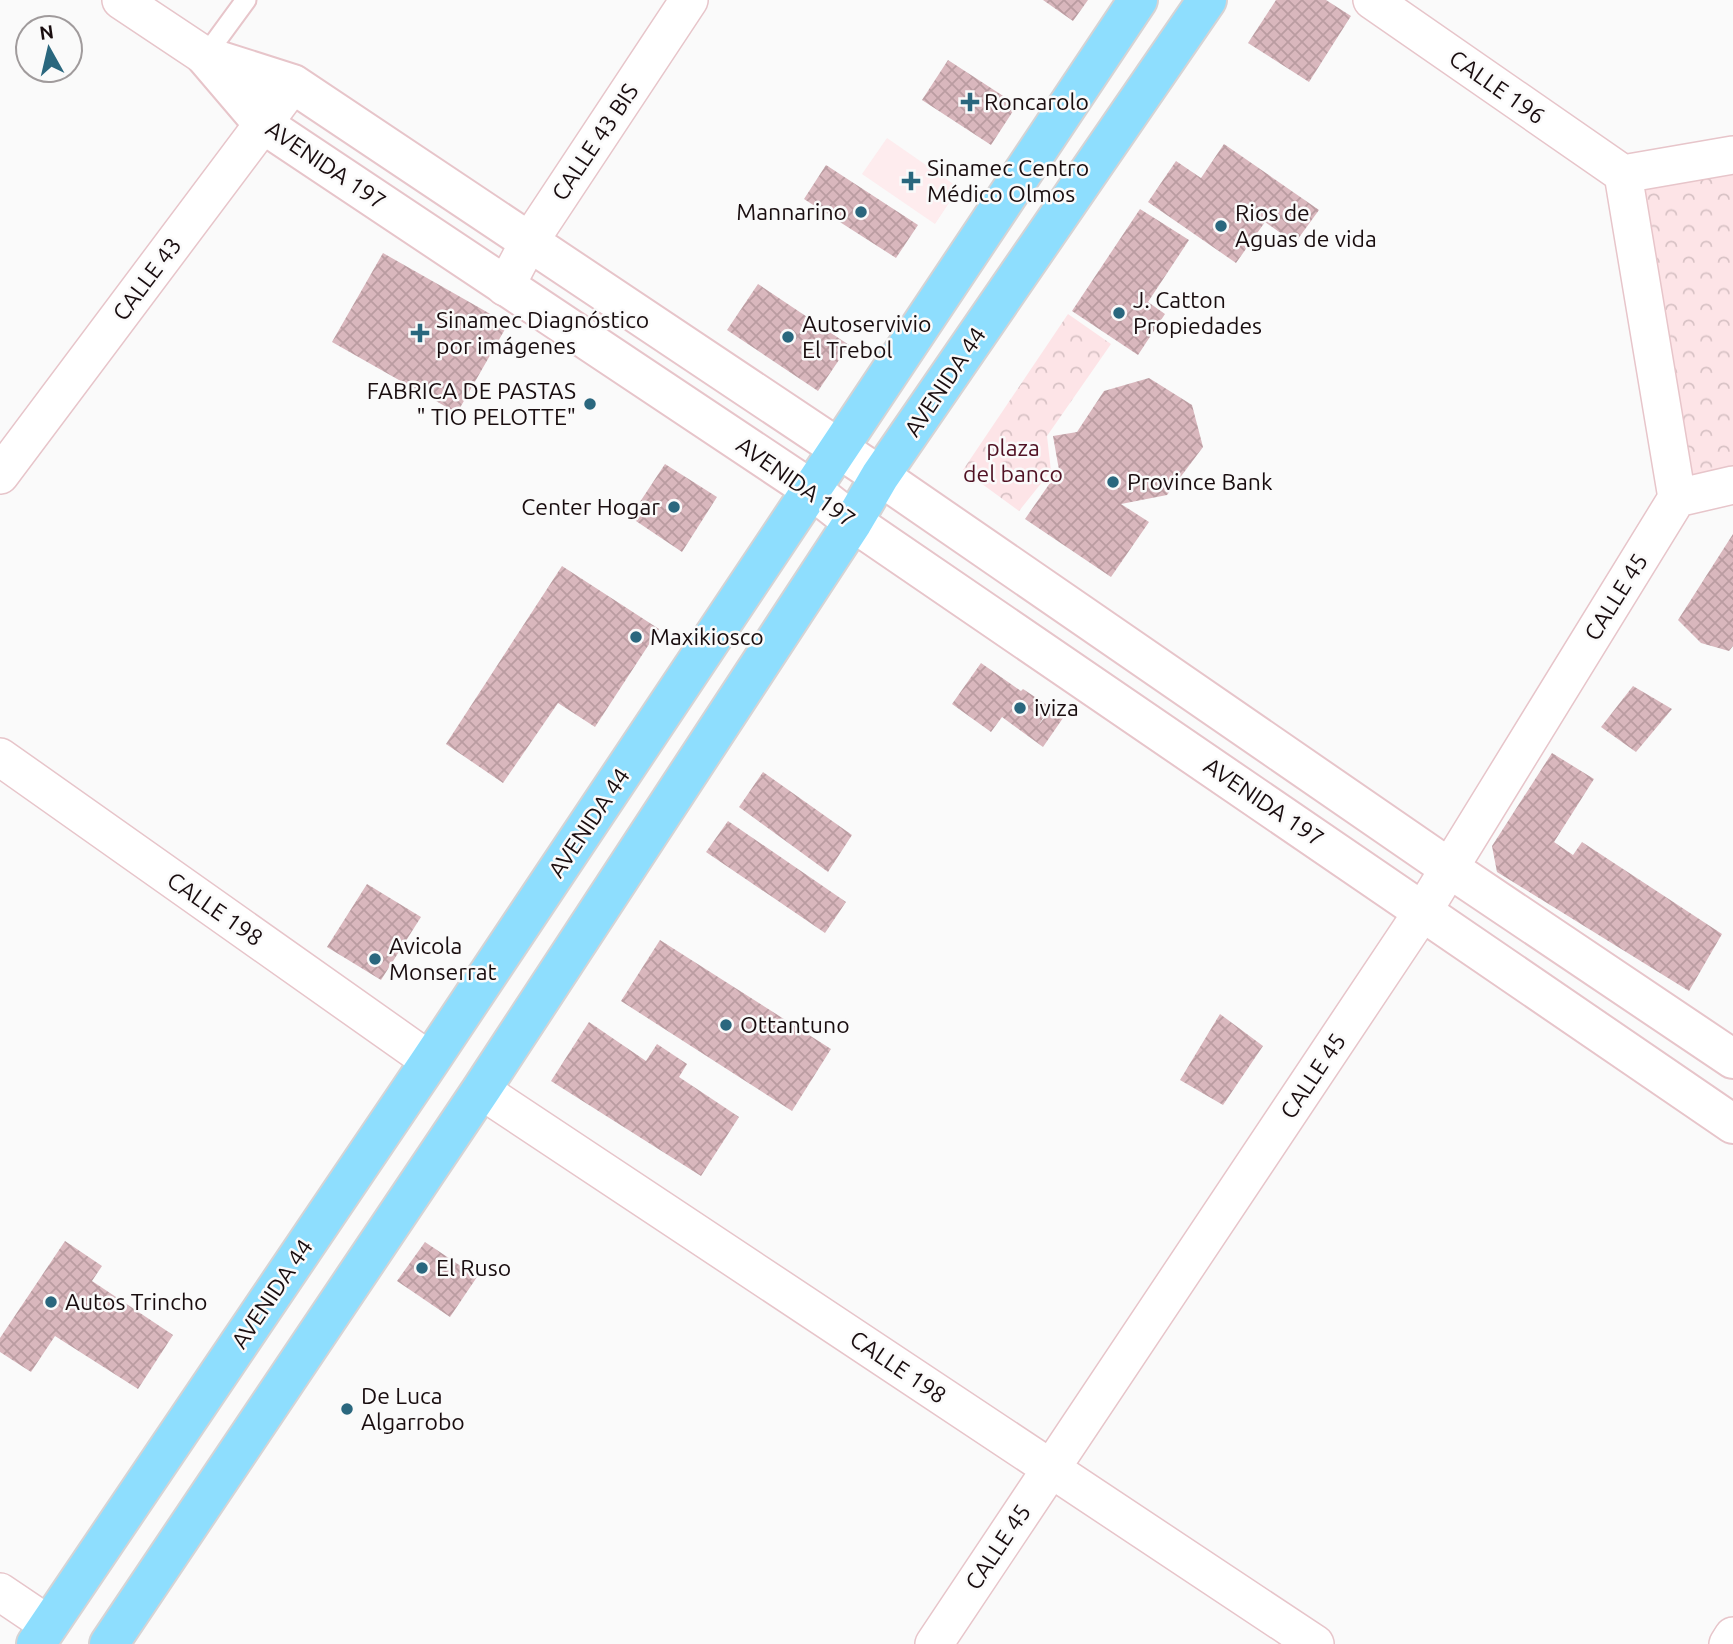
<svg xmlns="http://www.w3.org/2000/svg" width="1733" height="1644" viewBox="0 0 1733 1644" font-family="Ubuntu,sans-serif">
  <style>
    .built { fill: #feecee }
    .forest { fill: url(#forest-crowns) }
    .building { fill: url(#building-cross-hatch) }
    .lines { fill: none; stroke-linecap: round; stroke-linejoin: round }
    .service-casing { stroke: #e7c5ca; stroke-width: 23 }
    .minor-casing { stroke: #e7c5ca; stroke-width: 40 }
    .tertiary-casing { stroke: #e7c5ca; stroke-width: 42 }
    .trunk-casing { stroke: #d6d3d4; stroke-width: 42 }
    .service { stroke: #fff; stroke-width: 19 }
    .minor { stroke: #fff; stroke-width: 37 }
    .tertiary { stroke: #fff; stroke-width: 38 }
    .trunk { stroke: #8edefe; stroke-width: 38 }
    .poi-dot { fill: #2a677e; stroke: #fafafa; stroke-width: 2.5 }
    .labels { text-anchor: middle; stroke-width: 5; stroke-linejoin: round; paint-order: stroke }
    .street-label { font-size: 23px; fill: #190d0f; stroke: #fafafa }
    .poi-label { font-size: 23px; fill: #190d0f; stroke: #fafafa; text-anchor: start }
    .park-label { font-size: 23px; fill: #501123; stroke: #fafafa }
  </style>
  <defs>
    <pattern id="forest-crowns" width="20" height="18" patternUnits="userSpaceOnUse" patternTransform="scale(1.75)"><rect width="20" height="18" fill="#fde4e7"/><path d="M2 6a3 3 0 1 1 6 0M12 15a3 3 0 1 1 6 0" fill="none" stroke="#d8c2c5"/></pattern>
    <pattern id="building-cross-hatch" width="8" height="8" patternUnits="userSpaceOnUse" patternTransform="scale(1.75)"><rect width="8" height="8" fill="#d9b7bd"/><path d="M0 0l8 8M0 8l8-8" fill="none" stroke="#ba9ca1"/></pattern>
  </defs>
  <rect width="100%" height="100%" fill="#fafafa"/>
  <path class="built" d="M887 138 959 188 935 224 862 174Z"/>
  <path class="forest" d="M1733 165V469L1686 479 1636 181Z
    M1068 314 1111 344 1047 436 1051 471 1019 511 963 470Z"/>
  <path class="building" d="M1043 0H1088L1073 21Z
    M1276 0H1326L1351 16 1309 82 1248 43Z
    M948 60 1017 105 991 145 922 100Z
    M1224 144 1319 210 1295 243 1265 222 1236 263 1148 202 1176 161 1201 178Z
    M826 165 918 225 896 258 804 199Z
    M1140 209 1189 240 1148 302 1165 314 1138 355 1072 311Z
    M383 253 508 324 457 413 332 342Z
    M758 284 849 345 818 391 727 330Z
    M1149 378 1192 405 1203 447 1167 495 1121 504 1149 522 1111 577 1025 519 1059 470 1053 436 1077 432 1104 391Z
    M665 464 717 497 682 552 630 517Z
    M1733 534V646L1729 651 1701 643 1678 620Z
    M562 566 659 629 595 727 558 703 503 783 446 744Z
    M981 663 1021 691 1023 689 1050 707 1038 726 1051 709 1063 718 1043 747 1002 717 991 732 952 704Z
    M1633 686 1672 709 1636 752 1601 727Z
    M1552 753 1594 779 1554 842 1573 855 1582 842 1722 934 1689 991 1497 872 1492 846Z
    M763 772 852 835 828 872 739 807Z
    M728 821 846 902 825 933 706 852Z
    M367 884 421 917 381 980 327 947Z
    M660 940 831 1049 792 1111 621 1001Z
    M1220 1014 1263 1046 1223 1105 1180 1080Z
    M589 1022 646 1061 657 1044 687 1064 679 1077 739 1117 701 1176 551 1081Z
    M65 1241 102 1266 92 1281 173 1335 138 1389 55 1336 31 1372 0 1352V1338Z
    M425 1242 477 1277 450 1317 397 1281Z"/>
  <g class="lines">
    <g class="service-casing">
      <path id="service" d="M205 56 246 0"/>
    </g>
    <g class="minor-casing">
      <path id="minor" d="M121 0 205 56
        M1372 0 1623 174
        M505 287 529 242 689 0
        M0 475 293 84
        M1677 498 1623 174 1733 155
        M1677 498 1733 485
        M0 757 430 1061
        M481 1090 1315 1644
        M0 1592 49 1625
        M934 1644 1423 911 1677 498
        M1728 1644 1733 1636"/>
    </g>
    <g class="tertiary-casing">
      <path id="tertiary" d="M205 56 263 124 812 490 853 522 1733 1124
        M205 56 293 84 880 476 1449 868 1733 1059"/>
    </g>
    <g class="trunk-casing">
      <path id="trunk" d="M36 1644 430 1061 1138 0
        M109 1644 481 1090 853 522 880 476 1207 0"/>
    </g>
    <use href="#service" class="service"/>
    <use href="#minor" class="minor"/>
    <use href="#tertiary" class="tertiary"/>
    <use href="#trunk" class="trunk"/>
  </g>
  <g class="poi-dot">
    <path d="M966.5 91.5h7v7h7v7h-7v7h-7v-7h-7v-7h7z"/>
    <path d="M907.5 170.5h7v7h7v7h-7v7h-7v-7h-7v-7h7z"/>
    <circle cx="861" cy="212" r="7"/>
    <circle cx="1221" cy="226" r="7"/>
    <circle cx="1119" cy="313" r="7"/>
    <path d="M416.5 322.5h7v7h7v7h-7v7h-7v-7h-7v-7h7z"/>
    <circle cx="788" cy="337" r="7"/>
    <circle cx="590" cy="404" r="7"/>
    <circle cx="1113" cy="482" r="7"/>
    <circle cx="674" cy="507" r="7"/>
    <circle cx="636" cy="637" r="7"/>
    <circle cx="1020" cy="708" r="7"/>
    <circle cx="375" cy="959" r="7"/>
    <circle cx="726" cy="1025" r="7"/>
    <circle cx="422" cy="1268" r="7"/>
    <circle cx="51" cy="1302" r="7"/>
    <circle cx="347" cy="1409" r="7"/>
  </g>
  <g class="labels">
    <g class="street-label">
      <text transform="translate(1497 87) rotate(35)" y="8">CALLE 196</text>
      <text transform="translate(595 142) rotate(-56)" y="8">CALLE 43 BIS</text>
      <text transform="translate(326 165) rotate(34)" y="8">AVENIDA 197</text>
      <text transform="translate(147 279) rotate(-53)" y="8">CALLE 43</text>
      <text transform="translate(945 382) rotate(-56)" y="8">AVENIDA 44</text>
      <text transform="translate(796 482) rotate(35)" y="8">AVENIDA 197</text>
      <text transform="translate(1616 597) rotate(-58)" y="8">CALLE 45</text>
      <text transform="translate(1264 802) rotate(34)" y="8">AVENIDA 197</text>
      <text transform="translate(589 823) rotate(-56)" y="8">AVENIDA 44</text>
      <text transform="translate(215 909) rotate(35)" y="8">CALLE 198</text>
      <text transform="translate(1313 1076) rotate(-56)" y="8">CALLE 45</text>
      <text transform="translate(272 1294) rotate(-56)" y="8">AVENIDA 44</text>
      <text transform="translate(898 1367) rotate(34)" y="8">CALLE 198</text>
      <text transform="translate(998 1547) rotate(-56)" y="8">CALLE 45</text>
    </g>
    <g class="poi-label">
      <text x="984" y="110">Roncarolo</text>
      <text x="927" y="176">Sinamec Centro<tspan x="927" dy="26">Médico Olmos</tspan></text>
      <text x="847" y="220" text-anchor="end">Mannarino</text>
      <text x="1235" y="221">Rios de<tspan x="1235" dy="26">Aguas de vida</tspan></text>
      <text x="1133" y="308">J. Catton<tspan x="1133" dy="26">Propiedades</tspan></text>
      <text x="436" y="328">Sinamec Diagnóstico<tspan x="436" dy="26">por imágenes</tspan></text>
      <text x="802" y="332">Autoservivio<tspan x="802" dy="26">El Trebol</tspan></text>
      <text x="576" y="399" text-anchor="end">FABRICA DE PASTAS<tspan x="576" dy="26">" TIO PELOTTE"</tspan></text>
      <text x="1127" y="490">Province Bank</text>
      <text x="660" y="515" text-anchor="end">Center Hogar</text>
      <text x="650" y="645">Maxikiosco</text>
      <text x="1034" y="716">iviza</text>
      <text x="389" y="954">Avicola<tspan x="389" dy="26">Monserrat</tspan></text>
      <text x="740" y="1033">Ottantuno</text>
      <text x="436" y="1276">El Ruso</text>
      <text x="65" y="1310">Autos Trincho</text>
      <text x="361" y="1404">De Luca<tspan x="361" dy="26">Algarrobo</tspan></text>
    </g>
    <g class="park-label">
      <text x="1013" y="456">plaza<tspan x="1013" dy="26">del banco</tspan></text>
    </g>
  </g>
  <g transform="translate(49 49) rotate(352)"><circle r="33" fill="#fafafa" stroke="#a09b9c" stroke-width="2"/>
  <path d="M0-5L12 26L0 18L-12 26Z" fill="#2a677e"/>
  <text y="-10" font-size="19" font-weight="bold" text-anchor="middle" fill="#190d0f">N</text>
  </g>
</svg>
